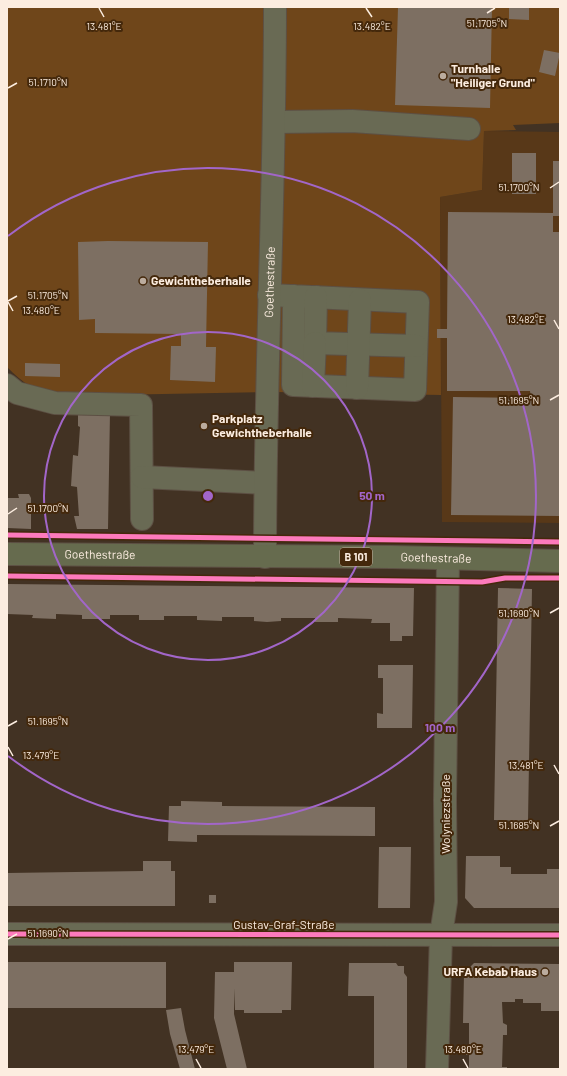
<svg xmlns="http://www.w3.org/2000/svg" width="567" height="1076" viewBox="0 0 567 1076" font-family="Barlow,sans-serif">
  <style>
    .built { fill: #583818 }
    .green { fill: #6f461a }
    .building { fill: #7d6f62 }
    .lines { fill: none; stroke-linecap: round; stroke-linejoin: round }
    .minor-casing { stroke: #5d5044; stroke-width: 24 }
    .major-casing { stroke: #5d5044; stroke-width: 24 }
    .minor { stroke: #696a54; stroke-width: 22 }
    .major { stroke: #666b4e; stroke-width: 22 }
    .cycleway-casing { stroke: #44280b; stroke-width: 8 }
    .cycleway { stroke: #fd7abc; stroke-width: 5 }
    .ticks { fill: none; stroke: #fcede0; stroke-width: 1.5 }
    .ring { fill: none; stroke: #a266c9; stroke-width: 2 }
    .poi-dot { fill: #bbac9e; stroke: #44280b; stroke-width: 1.5 }
    .labels { text-anchor: middle; stroke-width: 4; stroke-linejoin: round; paint-order: stroke }
    .shield { fill: #44280b; stroke: #c5b2a0; stroke-width: 1 }
    .shield-label { font-size: 11px; font-weight: bold; fill: #fcede0 }
    .poi-label { font-size: 12px; font-weight: bold; fill: #fcede0; stroke: #44280b; text-anchor: start }
    .street-label { font-size: 12px; fill: #fcede0; stroke: #44280b }
    .ticks-label { font-size: 10px; text-anchor: middle; fill: #fcede0; stroke: #44280b; stroke-width: 4; stroke-linejoin: round; paint-order: stroke }
    .centre { fill: #a266c9; stroke: #44280b; stroke-width: 2 }
    .ring-label { font-size: 12px; text-anchor: middle; font-weight: bold; fill: #a266c9; stroke: #44280b; stroke-width: 4; stroke-linejoin: round; paint-order: stroke }
  </style>
  <rect width="100%" height="100%" fill="#423223"/>
  <path class="built" d="M484 131 560 132V523L442 522 440 197 482 190Z"/>
  <path class="green" d="M7 7H560V123L513 125 516 130 484 131 482 190 440 197 441 395 275 392 57 396C36 393 22 382 7 367Z"/>
  <path class="building" d="M398 7H492L490 108 395 105Z
    M509 7H529V20L509 19Z
    M544 50 560 53 555 76 539 72Z
    M512 153H536V194H512Z
    M553 161H560V216H553V232H560V516L451 515 453 397 531 398 530 391H447V338H437V329H447L448 212 553 213Z
    M108 241 208 242 206 347H216L215 382 170 380 171 346H181V334L95 333V319L79 320 78 242Z
    M25 363 60 364V377L25 376Z
    M78 413H110L108 529H77L74 516H79L77 487 71 486 73 455 78 456 80 427 78 426Z
    M18 494H29L31 498V529L7 528V498H19Z
    M7 584 414 588 413 636H402V641H390V623H371L372 619 338 618V622H315V618H281V621L267 622 254 621V617H222V621L197 620V616H164V620H139V615H110V619H82V615L56 614V619L32 618 33 615 7 614Z
    M498 588 532 589 528 821 494 820Z
    M378 665H413L412 728H377V713L383 714V678H378Z
    M181 801 222 802V806L375 807V836L197 835V842L168 841 169 806H181Z
    M379 847H411L410 908H378Z
    M466 856H500V867H511V874H547V869H560V908H474L465 898Z
    M143 861H171V871H175V906H7V873L143 871Z
    M209 895H216V903H209Z
    M7 962H166V1008H7Z
    M234 962H292L291 1010H282V1013H244V1010H235L234 988V1014L247 1069H227L214 1018 215 972H234Z
    M349 963H396L398 966H404V973L407 977V1069H374V996H348Z
    M474 963 560 964V1011H541V1003H523V999H515V1002H502L503 1023 507 1025V1035H503L502 1067H507V1069H469V1055H466V1048L469 1049V1023H463L464 973Z
    M181 1008 185 1030 195 1069H180L170 1034 166 1010Z"/>
  <g class="lines">
    <g class="minor-casing">
      <g id="minor">
        <path d="M275 122 352 121 469 129"/>
        <path d="M269 295C319 297 368 300 418 302L415 390 293 385 294 296"/>
        <path d="M316 297 315 343 416 346"/>
        <path d="M7 385 17 393 55 403 141 405 142 519"/>
        <path d="M313 386 315 343"/>
        <path d="M357 388 360 300"/>
        <path d="M142 477 264 483"/>
        <path id="s1" d="M265 557C265 374 275 190 275 7"/>
        <path d="M7 934 560 935"/>
        <path d="M437 1069 441 935 446 902 445 800 448 559"/>
      </g>
    </g>
    <g class="major-casing">
      <g id="major">
        <path id="s2" d="M7 554 392 557 560 561"/>
      </g>
    </g>
    <use href="#minor" class="minor"/>
    <use href="#major" class="major"/>
    <g class="cycleway-casing">
      <path id="cycleway" d="M7 535 560 542
        M7 576 482 582 505 578H560
        M7 934 560 935"/>
    </g>
    <use href="#cycleway" class="cycleway"/>
  </g>
  <path class="ticks" d="M99 8 104 17M366 8 372 17M487 13 495 8M8 88 17 83M550 188 559 182M8 301 17 296M8 302 13 311M554 320 559 329M550 400 559 395M8 514 17 508M550 613 559 608M8 726 17 721M8 747 13 756M554 765 559 774M550 826 559 821M8 939 17 934M196 1059 201 1068M463 1059 468 1068"/>
  <g class="ring">
    <circle cx="208" cy="496" r="164"/>
    <path d="M8 236A328 328 0 1 1 8 756"/>
  </g>
  <g class="poi-dot">
    <circle cx="443" cy="76" r="4"/>
    <circle cx="143" cy="281" r="4"/>
    <circle cx="204" cy="426" r="4"/>
    <circle cx="545" cy="972" r="4"/>
  </g>
  <g class="labels">
    <rect class="shield" x="340" y="548" width="32" height="18" rx="3"/>
    <g class="shield-label">
      <text x="356" y="561">B 101</text>
    </g>
    <g class="poi-label">
      <text x="451" y="73">Turnhalle<tspan x="451" dy="14">"Heiliger Grund"</tspan></text>
      <text x="151" y="285">Gewichtheberhalle</text>
      <text x="212" y="423">Parkplatz<tspan x="212" dy="14">Gewichtheberhalle</tspan></text>
      <text x="537" y="976" text-anchor="end">URFA Kebab Haus</text>
    </g>
    <g class="street-label">
      <text dy="4" stroke="none"><textPath href="#s1" startOffset="275">Goethestraße</textPath></text>
      <text dy="4" stroke="none"><textPath href="#s2" startOffset="93">Goethestraße</textPath></text>
      <text dy="4" stroke="none"><textPath href="#s2" startOffset="429">Goethestraße</textPath></text>
      <text transform="translate(446 814) rotate(-90)" y="4">Wolyniezstraße</text>
      <text x="284" y="929">Gustav-Graf-Straße</text>
    </g>
  </g>
  <g class="ticks-label">
    <text x="487" y="27">51.1705°N</text>
    <text x="104" y="30">13.481°E</text>
    <text x="372" y="30">13.482°E</text>
    <text x="48" y="86">51.1710°N</text>
    <text x="519" y="191">51.1700°N</text>
    <text x="48" y="299">51.1705°N</text>
    <text x="41" y="314">13.480°E</text>
    <text x="526" y="323">13.482°E</text>
    <text x="519" y="404">51.1695°N</text>
    <text x="48" y="512">51.1700°N</text>
    <text x="519" y="617">51.1690°N</text>
    <text x="48" y="725">51.1695°N</text>
    <text x="41" y="759">13.479°E</text>
    <text x="526" y="769">13.481°E</text>
    <text x="519" y="829">51.1685°N</text>
    <text x="48" y="937">51.1690°N</text>
    <text x="196" y="1053">13.479°E</text>
    <text x="463" y="1053">13.480°E</text>
  </g>
  <circle cx="208" cy="496" r="6" class="centre"/>
  <g class="ring-label">
    <text x="372" y="500">50 m</text>
    <text x="440" y="732">100 m</text>
  </g>
  <rect width="567" height="1076" fill="none" stroke="#fcede0" stroke-width="16"/>
</svg>
